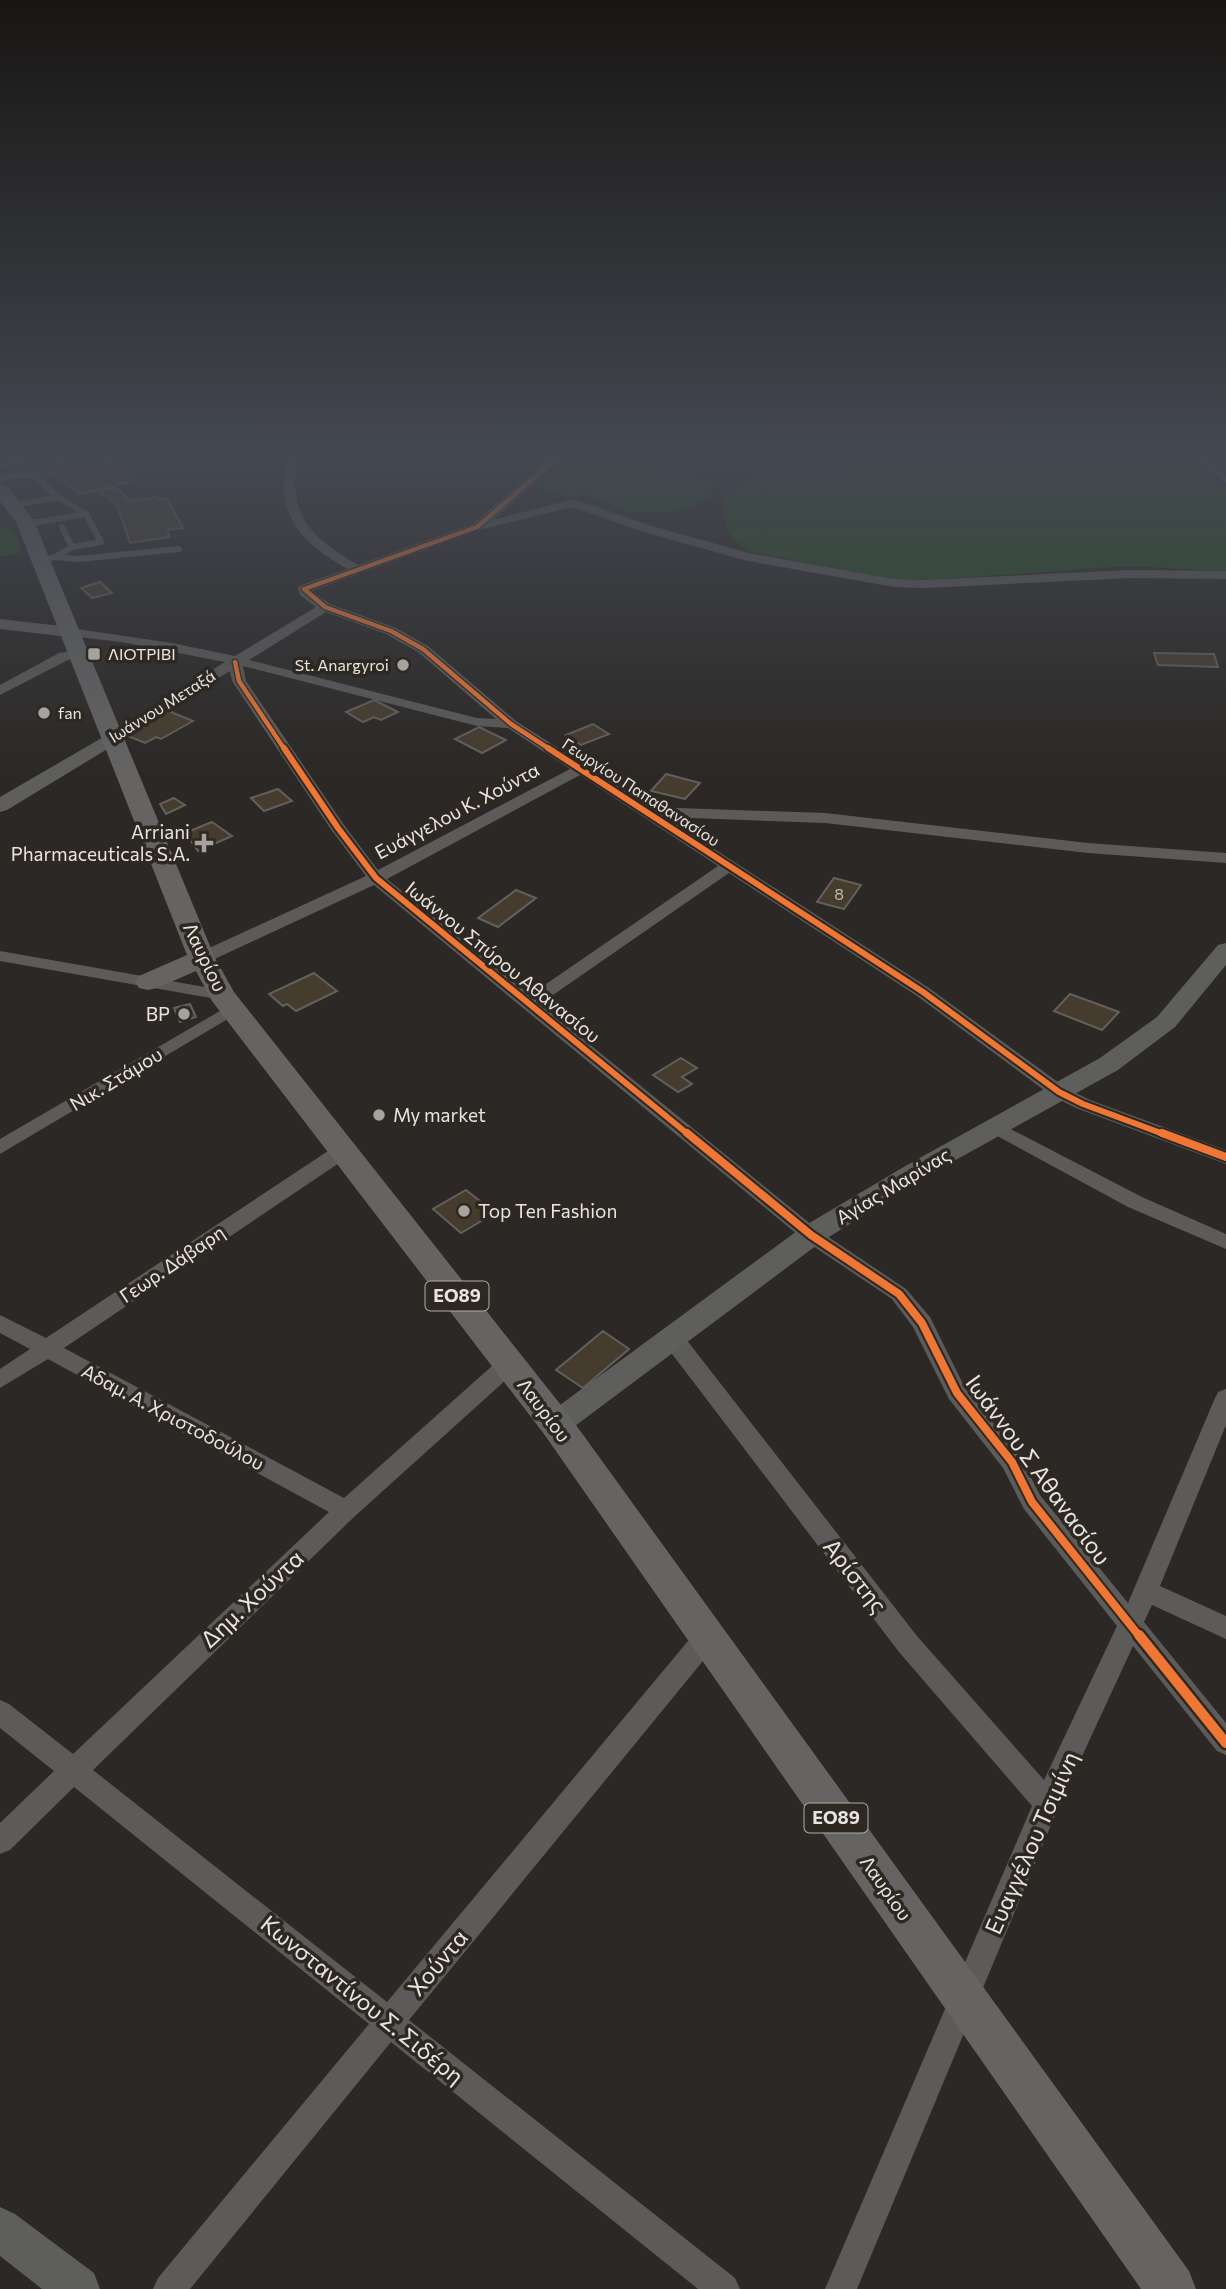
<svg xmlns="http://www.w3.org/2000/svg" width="1226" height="2289" viewBox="0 0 1226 2289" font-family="Commissioner,sans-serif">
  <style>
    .green { fill: #254b1e }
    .building { fill: #463c2d; stroke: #62605d; stroke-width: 2 }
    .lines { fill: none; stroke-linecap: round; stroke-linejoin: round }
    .lane { stroke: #5c5b59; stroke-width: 6 }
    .street { fill: #5c5b59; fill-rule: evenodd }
    .secondary { fill: #5e5e5c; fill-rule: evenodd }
    .primary { fill: #656463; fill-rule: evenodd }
    .cycleway-far3-casing { stroke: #2e2822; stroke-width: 7 }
    .cycleway-far2-casing { stroke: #2e2822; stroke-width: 10 }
    .cycleway-far1-casing { stroke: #2e2822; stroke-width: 12 }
    .cycleway-casing { stroke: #2e2822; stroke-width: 15 }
    .cycleway-far3 { stroke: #f07635; stroke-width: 4.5 }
    .cycleway-far2 { stroke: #f07635; stroke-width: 6 }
    .cycleway-far1 { stroke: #f07635; stroke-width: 8 }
    .cycleway { stroke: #f07635; stroke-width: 10 }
    .poi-dot { fill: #a6a39f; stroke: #2e2822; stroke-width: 2.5 }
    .labels { text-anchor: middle; stroke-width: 7; stroke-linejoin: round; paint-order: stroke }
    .far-poi-label { font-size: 16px; fill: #e8e5e1; stroke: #2e2822; text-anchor: start }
    .far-street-label { font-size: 16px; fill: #e8e5e1; stroke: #2e2822 }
    .number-label { font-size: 16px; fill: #c0bbb4 }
    .shield { fill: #2e2822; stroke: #b0aca8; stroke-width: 2 }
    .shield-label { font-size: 18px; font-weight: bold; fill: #e8e5e1 }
    .street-label { font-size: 19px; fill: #e8e5e1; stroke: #2e2822 }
    .poi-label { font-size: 19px; fill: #e8e5e1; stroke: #2e2822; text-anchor: end }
    .near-street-label { font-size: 23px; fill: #e8e5e1; stroke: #2e2822 }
  </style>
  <rect width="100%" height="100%" fill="#2b2825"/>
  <path class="green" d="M571 453H626L658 471 711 480 714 491 701 503 669 513 626 512 589 495 569 497 534 487Z
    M1101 453H1177L1226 489V571L1128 566 929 580 892 579 748 551C724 533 723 525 724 495L743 480 769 475 980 460 1092 462 1100 460Z
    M0 526C14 531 20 538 20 553L0 557Z"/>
  <path class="building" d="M92 453H99L133 481 79 494 44 465Z
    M115 487 131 501 157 497 159 500 167 498 183 528 167 530 170 537 130 543 117 505 98 491Z
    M100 582 112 593 92 598 81 588Z
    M1154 653 1214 654 1218 667 1158 665Z
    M374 700 398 712 381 720 374 717 363 722 346 712Z
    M166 710 193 721 161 739 156 737 145 743 123 734Z
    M593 724 609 734 581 745 566 735Z
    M479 727 506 740 482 753 455 739Z
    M666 774 700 783 685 799 651 791Z
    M278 789 292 801 264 811 251 798Z
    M174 798 185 805 166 814 160 804Z
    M212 822 232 836 198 851 185 833Z
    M834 878 861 885 844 909 817 902Z
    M516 890 536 898 498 927 478 918Z
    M314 973 337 991 296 1011 287 1004 283 1006 269 994Z
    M1070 994 1119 1012 1102 1030 1054 1011Z
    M190 1004 196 1017 180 1022 174 1008Z
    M681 1058 697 1068 682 1077 692 1084 678 1092 653 1075Z
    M466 1190 495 1213 461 1233 433 1209Z
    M603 1331 629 1349 583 1388 556 1370Z"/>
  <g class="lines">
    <path class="lane" d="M0 478 18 474 35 476 58 497 86 514 101 542 72 547 55 557 41 560
      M14 505 58 497
      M26 524 86 514
      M62 527 72 547
      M55 557 79 559 179 549"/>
    <path class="street" d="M43 453H64L0 469V463Z
      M285 453H297C289 515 306 534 358 565L473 524 556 453H568L493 520 573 499 655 527 749 553 894 579 925 580 1130 570 1226 571V579L1130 578 925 588 894 587 748 561 647 533 572 507 479 530 311 591 330 604 396 628 428 646 516 721 650 807 825 813 1088 843 1226 853V863L1088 853 825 823 665 817 929 988 1066 1088 1090 1100 1226 1150V1164L1076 1108 1052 1096 917 996 729 873 540 1004 818 1230 906 1289 930 1317 965 1388 1020 1456 1040 1495 1128 1603 1215 1398 1218 1392 1226 1389V1425L1160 1586 1226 1616V1639L1152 1605 1144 1622 1226 1723V1755L1217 1751 1133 1646 1059 1806 857 2289H825L1032 1806 899 1652 666 1346 663 1340 666 1334 674 1332 682 1334 917 1636 1044 1780 1117 1626 1024 1509 1003 1468 949 1399 913 1327 892 1299 804 1240 374 885 208 962H196L193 958 196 954 366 876 330 828 232 681 230 671 117 741H107L105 738 225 662 121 642 70 636 63 632 70 628 172 643 235 656 316 607 300 595 298 589 299 586 347 569C295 538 277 515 285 453ZM326 612 386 634 418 652 496 719 477 718 249 660ZM243 666 477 726 508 728 570 769 378 870 344 825 246 681ZM580 775 718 866 530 995 387 879Z
      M1061 453H1092L1094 455 1081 460Z
      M1186 453H1198L1226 474V483Z
      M78 650 83 651V657L68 660 0 695V685L59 653Z
      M0 951 222 990 231 995 222 1000 0 961Z
      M232 1004 241 1009 238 1013 0 1154V1139Z
      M995 1121 1142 1197 1226 1234V1249L1128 1207 988 1131 985 1127 988 1123Z
      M344 1144 351 1145 354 1150 351 1155 64 1348 344 1498 501 1358 509 1356 517 1358 520 1364 517 1370 354 1517 93 1770 387 2002 698 1629 707 1626 716 1629 719 1637 716 1645 409 2020 735 2278 740 2289H698L391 2042 190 2289H153L158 2278 369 2024 74 1787 10 1850 0 1854V1823L54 1771 0 1728V1700L9 1704 73 1754 329 1512 48 1359 0 1388V1369L30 1349 0 1333V1315L46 1338 337 1145Z"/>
    <path class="secondary" d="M0 619 70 627 79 632 70 637 0 629Z
      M112 732 119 734 122 738 119 742 7 810 0 812V797Z
      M1226 943V965L1175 1027 1118 1070 925 1177 821 1242 567 1432 556 1436 545 1432 541 1424 545 1416 801 1228 907 1165 1100 1058 1157 1017 1218 945Z
      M0 2207 15 2214 94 2273 100 2289H42L0 2256Z"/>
    <path class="primary" d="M0 484 6 485 34 521 215 958 234 992 568 1414 1189 2271 1196 2289H1141L544 1434 212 1001 196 971 157 988 148 990 139 988 135 982 139 976 187 955 16 522 0 501Z"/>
    <g class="cycleway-far3-casing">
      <path id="cycleway-far3" d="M235 662 239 681 285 750
        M551 750 511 724 423 649 391 631 325 607 304 589 477 527 563 453"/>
    </g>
    <g class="cycleway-far2-casing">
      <path id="cycleway-far2" d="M284 748 338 828 376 878 689 1135
        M548 748 923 992 1059 1092 1083 1104 1166 1135"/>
    </g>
    <g class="cycleway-far1-casing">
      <path id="cycleway-far1" d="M687 1133 811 1235 899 1294 922 1323 957 1393 1012 1462 1032 1502 1140 1637
        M1162 1133 1226 1157"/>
    </g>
    <g class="cycleway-casing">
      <path id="cycleway" d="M1139 1635 1226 1743"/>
    </g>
    <use href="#cycleway-far3" class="cycleway-far3"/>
    <use href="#cycleway-far2" class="cycleway-far2"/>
    <use href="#cycleway-far1" class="cycleway-far1"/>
    <use href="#cycleway" class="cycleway"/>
  </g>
  <linearGradient id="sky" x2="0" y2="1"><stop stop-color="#181614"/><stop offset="0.59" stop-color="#444851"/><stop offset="1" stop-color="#444851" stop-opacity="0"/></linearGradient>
  <rect width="1226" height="774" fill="url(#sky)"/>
  <g class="poi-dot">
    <rect x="87" y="647" width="14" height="14" rx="3.5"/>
    <circle cx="403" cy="665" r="7"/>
    <circle cx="44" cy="713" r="7"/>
    <path d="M200.5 832.5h7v7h7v7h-7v7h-7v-7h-7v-7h7z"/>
    <circle cx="184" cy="1014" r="7"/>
    <circle cx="379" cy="1115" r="7"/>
    <circle cx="464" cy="1211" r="7"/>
  </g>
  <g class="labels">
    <g class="far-poi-label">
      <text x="108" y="660">ΛΙΟΤΡΙΒΙ</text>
      <text x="389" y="671" text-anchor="end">St. Anargyroi</text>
      <text x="58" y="719">fan</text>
    </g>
    <g class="far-street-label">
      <text transform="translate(162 706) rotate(-32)" y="6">Ιωάννου Μεταξά</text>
      <text transform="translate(641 792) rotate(33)" y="6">Γεωργίου Παπαθανασίου</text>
    </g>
    <g class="number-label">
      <text x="839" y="900">8</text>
    </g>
    <g class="shield">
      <rect x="425.5" y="1281.5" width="63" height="29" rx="5"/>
      <rect x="804.5" y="1803.5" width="63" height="29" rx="5"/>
    </g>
    <g class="shield-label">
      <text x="457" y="1302">ΕΟ89</text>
      <text x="836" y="1824">ΕΟ89</text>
    </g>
    <g class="street-label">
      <text transform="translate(457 811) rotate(-28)" y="7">Ευάγγελου Κ. Χούντα</text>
      <text transform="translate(205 957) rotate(64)" y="7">Λαυρίου</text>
      <text transform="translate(503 962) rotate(39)" y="7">Ιωάννου Σπύρου Αθανασίου</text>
      <text transform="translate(116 1079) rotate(-31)" y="7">Νικ. Στάμου</text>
      <text transform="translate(893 1186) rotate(-31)" y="7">Αγίας Μαρίνας</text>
      <text transform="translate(172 1264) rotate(-34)" y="7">Γεωρ. Δάβαρη</text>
      <text transform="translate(544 1410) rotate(53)" y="7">Λαυρίου</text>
      <text transform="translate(173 1417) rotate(28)" y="7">Αδαμ. Α. Χριστοδούλου</text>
      <text transform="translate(886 1888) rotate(55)" y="7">Λαυρίου</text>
    </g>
    <g class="poi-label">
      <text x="190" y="839">Arriani<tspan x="190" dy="22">Pharmaceuticals S.A.</tspan></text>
      <text x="170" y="1021">BP</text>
      <text x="393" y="1122" text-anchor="start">My market</text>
      <text x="478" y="1218" text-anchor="start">Top Ten Fashion</text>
    </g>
    <g class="near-street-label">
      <text transform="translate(1038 1470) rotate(54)" y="8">Ιωάννου Σ Αθανασίου</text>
      <text transform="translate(855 1576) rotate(52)" y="8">Αρίστης</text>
      <text transform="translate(252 1599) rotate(-43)" y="8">Δημ. Χούντα</text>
      <text transform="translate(1032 1843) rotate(-66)" y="8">Ευαγγέλου Τσιμίνη</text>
      <text transform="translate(438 1963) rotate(-50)" y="8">Χούντα</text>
      <text transform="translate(362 2000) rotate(39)" y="8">Κωνσταντίνου Σ. Σιδέρη</text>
    </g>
  </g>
</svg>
